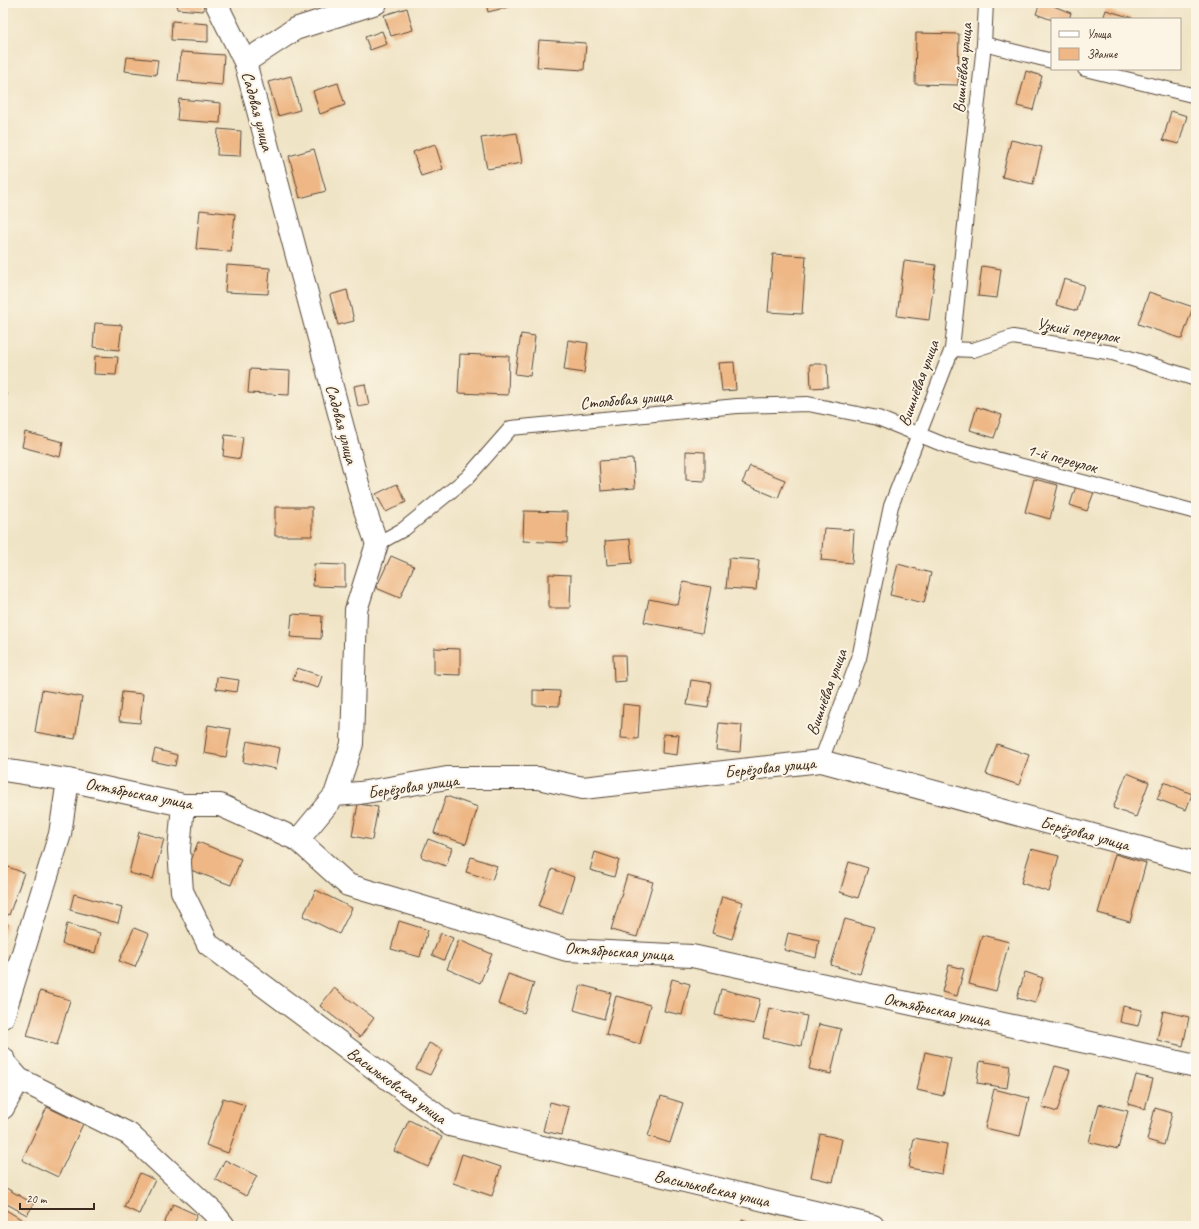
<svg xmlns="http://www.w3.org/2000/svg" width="1199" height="1229" viewBox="0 0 1199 1229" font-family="Caveat,sans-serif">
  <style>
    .building { fill: #eeb785 }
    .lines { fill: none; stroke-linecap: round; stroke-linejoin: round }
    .service-casing { stroke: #564637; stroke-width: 16 }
    .minor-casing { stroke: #564637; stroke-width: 24 }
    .service { stroke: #fff; stroke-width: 14 }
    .minor { stroke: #fff; stroke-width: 22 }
    .labels { text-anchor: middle; stroke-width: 4; stroke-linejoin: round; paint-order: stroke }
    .street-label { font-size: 17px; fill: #3b2a1e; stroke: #fcf5e5 }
  </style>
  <rect width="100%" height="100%" fill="#fcf5e5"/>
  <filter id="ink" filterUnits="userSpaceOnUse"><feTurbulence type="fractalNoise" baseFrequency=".025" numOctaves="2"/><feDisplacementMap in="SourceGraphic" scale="8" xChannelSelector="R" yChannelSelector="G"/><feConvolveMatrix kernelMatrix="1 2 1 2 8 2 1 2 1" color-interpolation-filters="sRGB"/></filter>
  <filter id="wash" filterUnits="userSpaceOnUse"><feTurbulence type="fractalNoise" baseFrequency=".012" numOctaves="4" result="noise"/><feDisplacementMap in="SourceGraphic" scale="16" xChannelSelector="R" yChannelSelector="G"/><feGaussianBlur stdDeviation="0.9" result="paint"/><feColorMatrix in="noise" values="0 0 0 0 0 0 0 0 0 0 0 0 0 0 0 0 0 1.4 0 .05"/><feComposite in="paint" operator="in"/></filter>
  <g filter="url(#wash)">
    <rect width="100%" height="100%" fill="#f0e4c6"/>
    <g id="blocks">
      <path class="building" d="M178 3H204L203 11 177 9Z
        M486 3H512V6L488 12Z
        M1040 3H1046L1071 13 1069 19H1052V20L1036 14Z
        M407 8 413 30 391 36 384 15Z
        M1106 10 1132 18V19H1103Z
        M172 21 208 24V42L171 40Z
        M382 31 387 44 370 50 365 37Z
        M916 33 959 34 958 85 915 84Z
        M539 40 586 43 584 70 537 67Z
        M181 52 224 55 222 85 178 81Z
        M127 57 158 60 156 75 125 71Z
        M1026 71 1042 76 1033 110 1017 106Z
        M291 76 300 110 278 116 268 82Z
        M338 83 345 105 320 114 313 91Z
        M179 99 221 103 220 123 177 120Z
        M1171 111 1187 116 1179 144 1163 140Z
        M218 129 241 131 240 156 217 155Z
        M517 133 522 163 487 169 481 138Z
        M1011 140 1042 147 1033 184 1002 177Z
        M435 144 443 169 421 176 413 152Z
        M314 149 326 191 300 198 289 156Z
        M200 210 235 214 231 252 196 249Z
        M773 254 806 256 802 314 768 312Z
        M904 261 936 265 929 320 897 316Z
        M227 265 270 268 268 294 225 292Z
        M982 266 1001 269 997 298 978 296Z
        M1064 279 1084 285 1077 311 1056 305Z
        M347 290 354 321 338 325 330 295Z
        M1149 292 1193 307 1182 339 1138 324Z
        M95 323 122 325 119 350 93 347Z
        M521 334 535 336 530 376 515 374Z
        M568 340 588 343 584 373 564 370Z
        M460 354 509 356 508 395 458 393Z
        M95 356 118 357 116 375 94 374Z
        M734 362 736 390 722 391 719 363Z
        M810 364H827L828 387 811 388Z
        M250 369 290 371 289 395 248 393Z
        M365 384 369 405 358 407 354 386Z
        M3 393 7 394 4 413H3Z
        M977 407 1002 415 994 438 970 430Z
        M25 432 63 442 60 457 22 447Z
        M225 435 243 437 240 459 223 456Z
        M686 451 705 452V481L686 480Z
        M633 459 635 488 601 491 599 461Z
        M750 466 785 480 778 498 742 483Z
        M1034 479 1058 485 1050 519 1025 512Z
        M397 484 406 502 386 512 376 494Z
        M1076 486 1094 492 1087 511 1070 505Z
        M275 507H312V536H275Z
        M524 511 568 512 567 543 523 541Z
        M824 528 854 530 852 563 821 560Z
        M630 539 632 563 607 565 605 541Z
        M391 556 414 566 400 598 376 588Z
        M729 558 759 560 756 590 726 588Z
        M314 564 345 565V587L313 586Z
        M898 564 931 573 924 603 890 595Z
        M549 574 571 575 570 608H549Z
        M683 582 711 587 702 633 644 622 649 599 678 605Z
        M292 614 322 616 321 639 290 637Z
        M434 648 460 649V675L434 674Z
        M613 655H625L626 681 614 682Z
        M297 668 322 676 318 688 293 680Z
        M217 677 239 680 237 692 216 689Z
        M691 680 712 683 708 708 687 705Z
        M42 690 82 697 75 739 35 732Z
        M533 690 560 691 559 706 533 705Z
        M122 692 143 694 140 723 119 721Z
        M623 704 640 706 638 739 621 738Z
        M719 723 742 725 740 752 716 750Z
        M208 725 231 729 226 757 204 753Z
        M663 734 679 735 677 755 662 753Z
        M247 741 280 748 276 769 243 762Z
        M997 744 1029 755 1019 785 986 774Z
        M155 749 177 755 175 766 152 761Z
        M1127 773 1149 782 1136 817 1113 808Z
        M1164 782 1192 794 1186 810 1157 799Z
        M446 796 478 807 466 844 434 833Z
        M358 804 378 807 372 840 352 836Z
        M139 832 164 839 153 879 129 873Z
        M428 839 452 848 446 866 421 857Z
        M198 842 241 859 231 885 188 869Z
        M1031 849 1059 856 1049 892 1021 883Z
        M595 852 619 860 614 877 590 870Z
        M1115 854 1146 863 1130 922 1098 913Z
        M471 857 497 866 492 880 466 872Z
        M849 862 868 868 858 898 840 892Z
        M3 865 24 873 9 915 3 913Z
        M552 869 574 877 562 914 539 906Z
        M627 875 653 882 637 937 611 930Z
        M316 890 352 908 339 934 303 916Z
        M74 894 122 908 118 923 70 910Z
        M722 896 743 902 732 939 712 933Z
        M845 919 874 927 860 974 831 965Z
        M399 921 428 930 420 957 391 949Z
        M3 922 8 924 3 938Z
        M67 924 100 933 95 953 62 944Z
        M134 928 149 934 135 967 119 961Z
        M441 933 453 938 444 960 432 955Z
        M788 933 819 940 816 958 784 950Z
        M982 935 1009 942 996 991 969 984Z
        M459 940 492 954 480 983 447 969Z
        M949 965 964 969 957 996 942 992Z
        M1025 972 1043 978 1035 1003 1017 998Z
        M508 974 534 983 524 1013 498 1004Z
        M672 979 690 984 682 1015 664 1011Z
        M581 985 611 993 604 1019 574 1010Z
        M334 988 374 1018 360 1037 320 1006Z
        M721 989 760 999 754 1024 715 1015Z
        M40 991 70 1000 57 1045 27 1036Z
        M616 996 650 1005 640 1044 606 1035Z
        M1123 1006 1142 1010 1138 1026 1120 1022Z
        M769 1008 807 1016 801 1046 763 1038Z
        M1163 1011 1189 1017 1183 1046 1157 1040Z
        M819 1024 841 1029 831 1074 809 1069Z
        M429 1043 443 1050 430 1075 416 1069Z
        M925 1052 951 1058 943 1096 917 1090Z
        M980 1061 1010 1066 1007 1088 977 1083Z
        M1055 1066 1070 1070 1057 1112 1042 1107Z
        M1136 1075 1153 1079 1145 1109 1128 1104Z
        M994 1089 1029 1098 1020 1136 985 1128Z
        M661 1096 683 1103 670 1143 648 1136Z
        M223 1098 245 1105 228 1153 206 1145Z
        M550 1102 569 1107 562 1135 543 1131Z
        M1099 1104 1128 1111 1118 1149 1089 1142Z
        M47 1107 83 1124 58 1177 22 1160Z
        M1155 1108 1172 1113 1164 1145 1147 1140Z
        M409 1120 442 1137 428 1167 394 1151Z
        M820 1134 842 1139 833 1182 811 1177Z
        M914 1138 947 1144 942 1174 909 1168Z
        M462 1154 501 1167 492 1196 453 1183Z
        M225 1160 257 1176 246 1196 215 1179Z
        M140 1173 155 1180 139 1214 124 1207Z
        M6 1188 34 1204 27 1215 3 1202V1193Z
        M173 1204 197 1215 192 1226H163Z
        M3 1208 32 1226H3Z
        M742 1219 759 1226H740Z
        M669 1222 682 1226H667Z"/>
    </g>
  </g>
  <g filter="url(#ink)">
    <use href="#blocks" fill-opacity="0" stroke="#564637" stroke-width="1"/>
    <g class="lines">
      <g class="service-casing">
        <path id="service" d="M984 44 1052 61
          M1085 69 1196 96
          M952 349 973 350 1013 337 1113 353 1196 379
          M377 544 404 529 467 478 511 428 737 406 808 404 878 418 947 446 1196 512
          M821 761 859 658 891 506 952 349 984 44 986 3"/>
      </g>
      <g class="minor-casing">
        <path id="minor" d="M216 3 245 62 365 510 377 544 356 610 352 744 335 795 298 840
          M245 62 295 29 376 3
          M3 770 68 780 183 805H220L298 840 348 885 567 950 692 956 1196 1066
          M335 795 360 793 447 778H538L583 788 821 761 1196 863
          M183 805 179 850 182 891 208 944 450 1125 873 1226
          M3 1017 60 834 68 780
          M3 1058 4 1062 19 1079 129 1134 213 1212 224 1226
          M3 1108 19 1079"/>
      </g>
      <use href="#service" class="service"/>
      <use href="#minor" class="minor"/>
    </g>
  </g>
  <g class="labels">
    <g class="street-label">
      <text transform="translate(962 68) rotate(-85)" y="6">Вишнёвая улица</text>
      <text transform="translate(258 111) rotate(75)" y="6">Садовая улица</text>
      <text transform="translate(1078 330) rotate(10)" y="6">Узкий переулок</text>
      <text transform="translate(918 383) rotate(-70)" y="6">Вишнёвая улица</text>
      <text transform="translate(626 399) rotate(-5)" y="6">Столбовая улица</text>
      <text transform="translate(342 424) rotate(75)" y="6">Садовая улица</text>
      <text transform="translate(1062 458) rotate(15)" y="6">1-й переулок</text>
      <text transform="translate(826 692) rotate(-70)" y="6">Вишнёвая улица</text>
      <text transform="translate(770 767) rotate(-6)" y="6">Берёзовая улица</text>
      <text transform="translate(413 786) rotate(-8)" y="6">Берёзовая улица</text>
      <text transform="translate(139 793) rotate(11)" y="6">Октябрьская улица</text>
      <text transform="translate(1085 833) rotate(15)" y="6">Берёзовая улица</text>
      <text transform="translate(619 951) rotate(4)" y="6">Октябрьская улица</text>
      <text transform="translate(937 1009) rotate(12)" y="6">Октябрьская улица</text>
      <text transform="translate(397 1085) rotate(36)" y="6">Васильковская улица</text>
      <text transform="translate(712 1188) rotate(13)" y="6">Васильковская улица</text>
    </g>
  </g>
  <rect width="1199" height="1229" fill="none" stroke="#fcf5e5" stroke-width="16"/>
  <rect x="1051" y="18" width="130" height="52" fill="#fcf5e5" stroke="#afa495"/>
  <rect x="1059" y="31" width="20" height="6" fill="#ffffff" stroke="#afa495"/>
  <text x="1087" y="38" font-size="12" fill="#3b2a1e">Улица</text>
  <rect x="1059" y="48" width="20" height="12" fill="#eeb785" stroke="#afa495"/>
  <text x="1087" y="58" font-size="12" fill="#3b2a1e">Здание</text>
  <path d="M20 1203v6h74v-6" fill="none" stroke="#3b2a1e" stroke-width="2"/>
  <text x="26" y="1203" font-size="12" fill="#3b2a1e" stroke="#fcf5e5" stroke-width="3" paint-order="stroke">20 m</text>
</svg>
